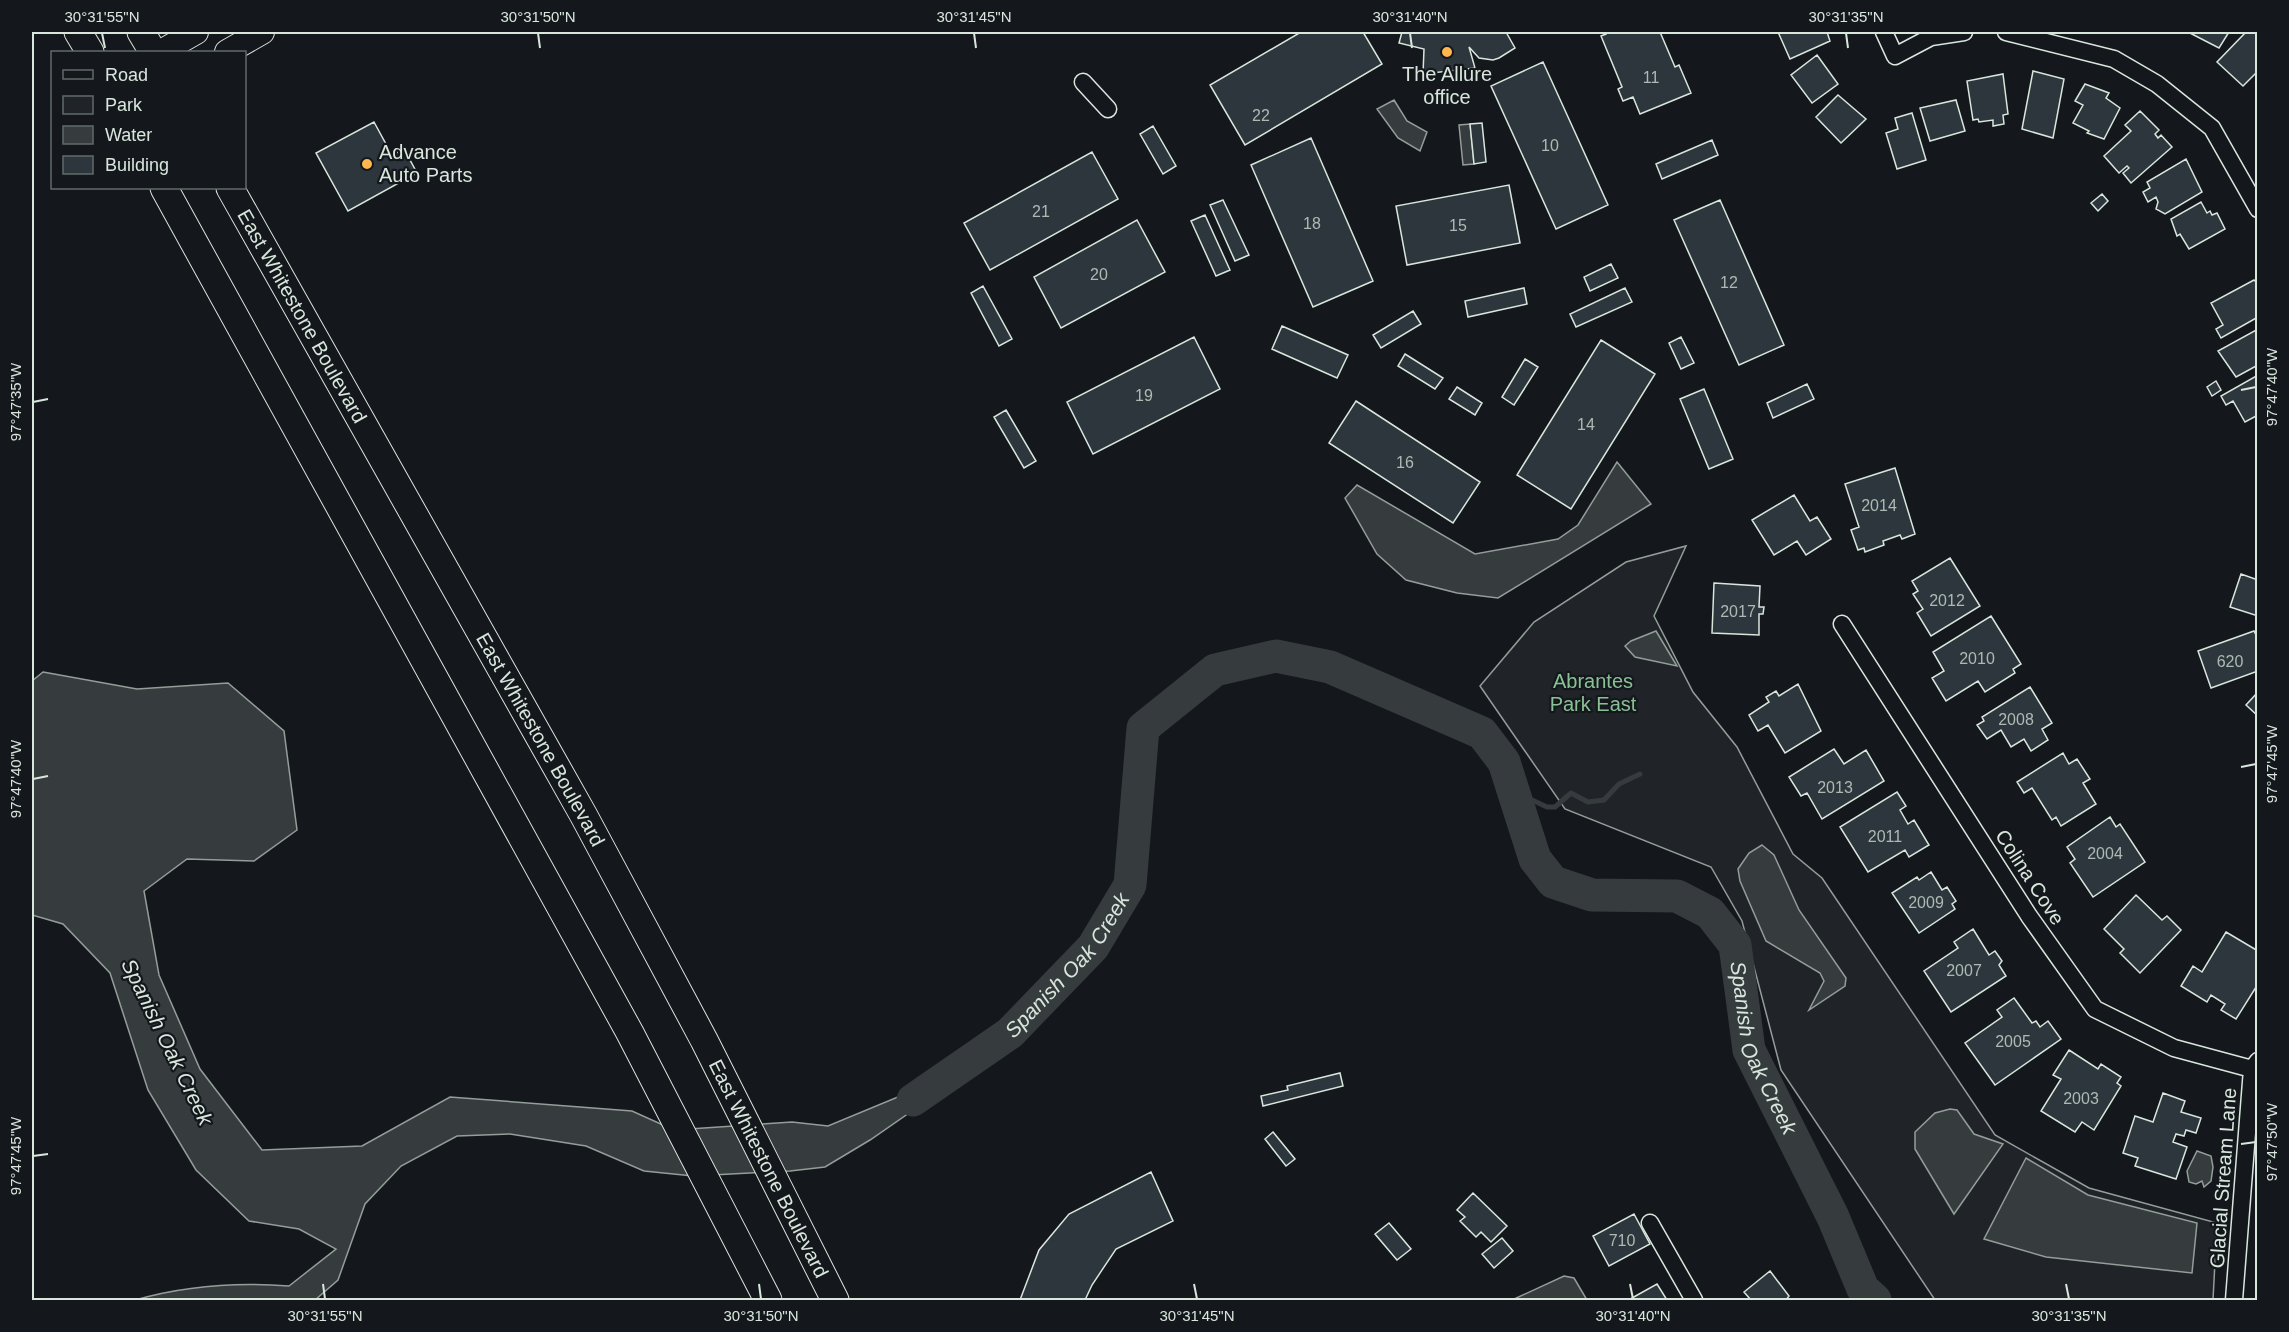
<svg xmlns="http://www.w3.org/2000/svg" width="2289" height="1332" viewBox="0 0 2289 1332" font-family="Helvetica,sans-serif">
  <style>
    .green { fill: #202428; stroke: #939e99; stroke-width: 1.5 }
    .water { fill: #363b3e; stroke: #939e99; stroke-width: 1.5 }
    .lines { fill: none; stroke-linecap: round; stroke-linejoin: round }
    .stream { stroke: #363b3e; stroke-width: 5 }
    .river { stroke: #363b3e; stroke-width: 33 }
    .building { fill: #2c363c; stroke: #d8e6dc; stroke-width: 1.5 }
    .street-casing { stroke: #d8e6dc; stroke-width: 19 }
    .secondary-casing { stroke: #d8e6dc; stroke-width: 26 }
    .primary-casing { stroke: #d8e6dc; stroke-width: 29 }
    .street { stroke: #14181c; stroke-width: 16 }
    .secondary { stroke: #14181c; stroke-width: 24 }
    .primary { stroke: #14181c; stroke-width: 27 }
    .ticks { fill: none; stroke: #d8e6dc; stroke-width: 2 }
    .poi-dot { fill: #ffb74d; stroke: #14181c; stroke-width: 2 }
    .labels { text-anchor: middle; stroke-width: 4.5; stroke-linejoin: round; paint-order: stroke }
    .number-label { font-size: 16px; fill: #adbab4 }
    .poi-label { font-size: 20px; fill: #d8e6dc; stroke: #14181c }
    .street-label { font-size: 20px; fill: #d8e6dc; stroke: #14181c }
    .park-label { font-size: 20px; fill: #8ac095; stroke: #14181c }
    .water-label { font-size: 21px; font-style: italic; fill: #d8e6dc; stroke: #14181c }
    .neatline { fill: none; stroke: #d8e6dc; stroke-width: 2 }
    .ticks-label { font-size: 15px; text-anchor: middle; fill: #d8e6dc }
  </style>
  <rect width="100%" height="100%" fill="#14181c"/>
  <path class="green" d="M1686 546 1654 616 1693 692 1737 747 1793 854 1822 878 1995 1135 2089 1188 2217 1223 2213 1300H1935L1781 1070 1742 921 1711 867 1565 809 1480 686 1534 622 1626 562Z"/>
  <path class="water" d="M1394 100 1407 121 1427 132 1420 151 1398 138 1377 109Z
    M1470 124 1474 164 1463 165 1459 125Z
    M1617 462 1651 504 1498 598 1457 593 1406 580 1377 554 1345 498 1357 485 1475 554 1558 539 1578 525Z
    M1656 631 1677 666 1635 657 1625 646 1631 641Z
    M43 672 137 689 228 683 284 731 297 830 254 861 187 859 144 891 159 975 200 1069 262 1150 362 1146 450 1097 632 1111 674 1130 792 1122 828 1126 951 1075 935 1095 870 1140 825 1167 790 1171 693 1176 644 1171 586 1146 510 1134 457 1136 401 1166 365 1204 338 1280 315 1300H135C184 1286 238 1282 289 1286L336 1249 299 1229 249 1221 196 1170 148 1090 110 973 63 924 32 915V681Z
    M1762 845 1774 855 1799 910 1846 978 1845 986 1809 1010 1824 981 1820 973 1766 941 1740 881 1738 869 1749 853Z
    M1950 1109 1957 1110 1974 1134 2003 1144 1954 1214 1915 1149V1132L1935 1113Z
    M2197 1151 2211 1156 2213 1167 2211 1181 2204 1187 2202 1181 2196 1184 2189 1182 2187 1171Z
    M2026 1158 2088 1195 2197 1223 2192 1273 2046 1257 1984 1239Z
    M1564 1276 1574 1278 1587 1300H1512Z"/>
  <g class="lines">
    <path class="stream" d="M1513 791 1547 807H1555L1571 793 1588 802 1604 800 1619 784 1640 774"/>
    <path class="river" id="s1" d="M913 1100 1010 1033 1093 947 1130 885 1143 728 1215 670 1276 656 1330 667 1482 733 1504 762 1535 859 1553 882 1592 895 1677 896 1710 913 1735 945 1749 1050 1833 1217 1863 1289 1875 1300"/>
  </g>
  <path class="building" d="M1301 32H1363L1382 64 1245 145 1210 85Z
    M1506 32 1515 48 1499 58 1493 60 1479 58 1469 47 1475 68 1423 74 1424 49 1399 43 1402 32Z
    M1605 32H1660L1675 67 1679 65 1691 93 1640 114 1633 97 1623 101 1618 89 1622 87 1601 36 1606 34Z
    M1778 32H1827L1830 41 1790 59Z
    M2188 32H2229L2219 48Z
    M2246 32H2258V71L2243 86 2217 62Z
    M1817 55 1838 84 1812 103 1791 75Z
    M1543 62 1608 205 1556 229 1491 86Z
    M2033 71 2064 79 2053 138 2022 129Z
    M2003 74 2008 114 2003 115 2004 124 1993 126V120L1979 122 1978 119 1973 120 1967 81Z
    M2085 84 2109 93 2106 98 2120 108 2104 139 2087 133 2089 131 2073 123 2083 105 2075 101Z
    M1838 95 1866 119 1841 143 1816 117Z
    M1956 100 1965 131 1930 141 1920 108Z
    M2140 111 2159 130 2155 134 2158 138 2161 135 2172 147 2131 183 2123 173 2129 168 2127 166 2119 173 2104 156 2131 131 2125 125Z
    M1912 113 1926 160 1897 169 1886 133 1898 129 1895 118Z
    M374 122 392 155 404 149 417 173 348 211 316 153Z
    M1482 123 1486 162 1474 164 1470 124Z
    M1153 126 1176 166 1163 174 1140 134Z
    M1311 138 1373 281 1313 307 1251 165Z
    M1712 140 1718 155 1662 179 1656 164Z
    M1092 152 1118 199 990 270 964 223Z
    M2186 159 2202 192 2165 214 2156 209 2158 202 2156 197 2148 202 2143 192 2150 188 2147 182Z
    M1509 185 1520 243 1407 265 1396 206Z
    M2102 194 2108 201 2098 211 2091 203Z
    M1223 200 1249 255 1235 261 1210 205Z
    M1720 200 1784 345 1739 365 1674 220Z
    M2201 202 2207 213 2210 211 2212 215 2217 213 2225 229 2189 249 2180 234 2177 236 2171 219Z
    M1205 215 1230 270 1216 276 1191 221Z
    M1137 220 1165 272 1061 328 1034 277Z
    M1611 264 1618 278 1590 291 1584 277Z
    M2254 280 2258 284V317L2221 338 2216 329 2223 325 2211 303Z
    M983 286 1012 339 999 346 971 293Z
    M1524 288 1527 304 1468 317 1465 301Z
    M1625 288 1632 302 1576 327 1570 314Z
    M1413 311 1421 324 1381 348 1373 335Z
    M1282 326 1348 355 1337 378 1272 349Z
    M2258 329V365L2236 377 2218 351Z
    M1194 337 1220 389 1093 454 1067 402Z
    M1681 337 1694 363 1681 369 1669 343Z
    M1601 340 1655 374 1571 509 1517 475Z
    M1405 354 1443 378 1435 389 1398 366Z
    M1525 359 1538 367 1514 405 1502 397Z
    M2258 375V415L2245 422 2233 401 2226 405 2221 396Z
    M2216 381 2221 390 2212 396 2207 387Z
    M1807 384 1814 399 1773 418 1767 403Z
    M1457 387 1482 403 1475 415 1449 399Z
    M1704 389 1733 459 1709 469 1680 399Z
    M1356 401 1480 482 1453 523 1329 443Z
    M1006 410 1036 461 1024 468 994 417Z
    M1895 468 1915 534 1902 539 1900 535 1883 541 1884 545 1865 552 1864 548 1858 550 1851 530 1859 527 1845 484Z
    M1794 495 1810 521 1817 517 1831 539 1806 555 1797 541 1774 555 1752 520Z
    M1950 558 1980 606 1931 636 1917 613 1923 609 1913 594 1918 591 1912 581Z
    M2241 574 2258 580V616L2230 607Z
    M1714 583 1760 586 1759 607H1764L1763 614H1759V635L1712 633Z
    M1991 616 2021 664 2013 669 2015 673 1985 692 1978 681 1946 701 1932 678 1944 671 1933 652Z
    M2254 631 2258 639V671L2211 688 2198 651Z
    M1798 684 1821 731 1785 753 1768 725 1758 731 1749 715 1769 702 1766 697 1776 691 1779 696Z
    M2030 687 2052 723 2042 729 2048 740 2031 751 2024 739 2011 747 2001 730 1987 739 1977 725 1984 721 1982 717Z
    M2258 692V716L2246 705Z
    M1834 749 1844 764 1866 750 1884 781 1822 819 1807 793 1801 796 1789 777Z
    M2063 753 2069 764 2077 759 2090 779 2083 783 2096 804 2061 826 2056 817 2052 820 2032 788 2024 793 2017 782Z
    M1897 792 1906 806 1900 810 1908 824 1914 820 1929 845 1909 857 1905 850 1868 872 1840 827Z
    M2110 817 2116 827 2120 824 2145 862 2093 897 2070 863 2075 859 2067 847Z
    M1931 872 1942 890 1947 887 1956 901 1952 904 1955 909 1919 933 1892 893 1917 877 1919 880Z
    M2136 895 2162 920 2167 916 2181 930 2140 973 2120 953 2124 949 2104 929Z
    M1973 929 1989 955 1995 951 2002 961 1999 965 2006 976 1951 1012 1924 971 1958 948 1954 942Z
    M2226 932 2258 951V984L2236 1019 2221 1010 2225 1004 2211 995 2207 1002 2181 986 2193 966 2202 972Z
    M2014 998 2032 1023 2036 1021 2040 1027 2048 1021 2061 1039 1995 1085 1965 1043 2002 1017 1997 1010Z
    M2069 1050 2098 1069 2101 1064 2121 1077 2117 1083 2121 1086 2094 1130 2082 1122 2075 1132 2041 1111 2061 1079 2053 1075Z
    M1340 1073 1343 1086 1263 1106 1261 1096 1288 1090 1287 1086Z
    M2163 1093 2185 1101 2181 1112 2201 1118 2196 1133 2186 1130 2184 1136 2176 1134 2173 1142 2187 1147 2176 1179 2135 1166 2138 1158 2123 1153 2135 1116 2153 1122Z
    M1273 1132 1295 1159 1286 1166 1265 1139Z
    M1151 1172 1173 1221 1116 1249 1092 1285 1085 1300H1020L1039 1250 1069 1214Z
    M1473 1193 1507 1226 1491 1242 1481 1232 1476 1237 1460 1221 1465 1217 1457 1210Z
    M1634 1214 1650 1244 1609 1266 1593 1236Z
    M1389 1223 1411 1249 1397 1260 1375 1234Z
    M1502 1238 1513 1251 1494 1268 1482 1254Z
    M1770 1271 1789 1296 1786 1300H1751L1744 1292Z
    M1657 1284 1667 1300H1634L1632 1298Z"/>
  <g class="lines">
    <g class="street-casing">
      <path id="street" d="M1884 32 1895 56 1931 37 1964 32
        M2006 32 2114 59 2157 84 2212 128 2258 209
        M1083 82 1108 109
        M1842 624 2029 916 2095 1009 2174 1048 2252 1069
        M1650 1223 1694 1300
        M2234 1300 2252 1069 2258 1061"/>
    </g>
    <g class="secondary-casing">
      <path id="secondary" d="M161 52 196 32
        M227 52 262 32"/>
    </g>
    <g class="primary-casing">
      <g id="primary">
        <path d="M78 32 90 52"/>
        <path d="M141 32 153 52"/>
        <path d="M164 188 630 1033 768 1300"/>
        <path id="s2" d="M230 188 584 816 704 1040 835 1300"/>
      </g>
    </g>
    <use href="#street" class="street"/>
    <use href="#secondary" class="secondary"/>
    <use href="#primary" class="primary"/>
  </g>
  <path class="ticks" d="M102 33 105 48M538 33 540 48M974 33 976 48M1410 33 1412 48M1846 33 1848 48M2241 390 2256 387M33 402 48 399M2241 767 2256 764M33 779 48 776M2241 1144 2256 1142M33 1156 48 1154M323 1284 325 1299M759 1284 761 1299M1194 1284 1197 1299M1630 1284 1633 1299M2066 1284 2069 1299"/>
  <g class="poi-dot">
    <circle cx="1447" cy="52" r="6"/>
    <circle cx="367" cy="164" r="6"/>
  </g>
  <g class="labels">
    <g class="number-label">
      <text x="1651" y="83">11</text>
      <text x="1261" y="121">22</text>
      <text x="1550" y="151">10</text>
      <text x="1041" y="217">21</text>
      <text x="1312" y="229">18</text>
      <text x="1458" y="231">15</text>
      <text x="1099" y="280">20</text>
      <text x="1729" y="288">12</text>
      <text x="1144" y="401">19</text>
      <text x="1586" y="430">14</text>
      <text x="1405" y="468">16</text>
      <text x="1879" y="511">2014</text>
      <text x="1947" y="606">2012</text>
      <text x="1738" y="617">2017</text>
      <text x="1977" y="664">2010</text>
      <text x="2230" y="667">620</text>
      <text x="2016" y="725">2008</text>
      <text x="1835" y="793">2013</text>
      <text x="1885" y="842">2011</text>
      <text x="2105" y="859">2004</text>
      <text x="1926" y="908">2009</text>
      <text x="1964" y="976">2007</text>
      <text x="2013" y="1047">2005</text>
      <text x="2081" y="1104">2003</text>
      <text x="1622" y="1246">710</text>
    </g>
    <g class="poi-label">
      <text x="1447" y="81">The Allure<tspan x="1447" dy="23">office</tspan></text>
      <text x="379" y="159" text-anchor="start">Advance<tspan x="379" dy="23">Auto Parts</tspan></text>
    </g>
    <g class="street-label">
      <text dy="7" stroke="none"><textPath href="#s2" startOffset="147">East Whitestone Boulevard</textPath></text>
      <text dy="7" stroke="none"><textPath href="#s2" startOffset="633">East Whitestone Boulevard</textPath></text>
      <text transform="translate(2030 877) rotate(57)" y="7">Colina Cove</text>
      <text dy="7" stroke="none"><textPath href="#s2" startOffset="1119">East Whitestone Boulevard</textPath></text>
      <text transform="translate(2223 1178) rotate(-86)" y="7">Glacial Stream Lane</text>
    </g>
    <g class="park-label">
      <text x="1593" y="688">Abrantes<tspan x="1593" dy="23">Park East</tspan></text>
    </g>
    <g class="water-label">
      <text dy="7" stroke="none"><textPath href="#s1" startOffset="207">Spanish Oak Creek</textPath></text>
      <text transform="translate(167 1042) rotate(64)" y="7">Spanish Oak Creek</text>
      <text dy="7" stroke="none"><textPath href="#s1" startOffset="1322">Spanish Oak Creek</textPath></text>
    </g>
  </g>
  <rect width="2289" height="1332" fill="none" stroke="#14181c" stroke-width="66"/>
  <rect x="51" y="51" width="195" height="138" fill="#14181c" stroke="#626a69" stroke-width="1.5"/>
  <rect x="63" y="70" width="30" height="9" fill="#14181c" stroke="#626a69" stroke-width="1.5"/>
  <text x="105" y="81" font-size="18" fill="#d8e6dc">Road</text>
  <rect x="63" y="96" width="30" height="18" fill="#202428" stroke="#626a69" stroke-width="1.5"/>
  <text x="105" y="111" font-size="18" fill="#d8e6dc">Park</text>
  <rect x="63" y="126" width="30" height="18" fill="#363b3e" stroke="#626a69" stroke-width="1.5"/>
  <text x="105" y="141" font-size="18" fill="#d8e6dc">Water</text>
  <rect x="63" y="156" width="30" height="18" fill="#2c363c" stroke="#626a69" stroke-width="1.5"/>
  <text x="105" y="171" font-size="18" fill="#d8e6dc">Building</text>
  <rect x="33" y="33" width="2223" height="1266" class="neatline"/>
  <g class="ticks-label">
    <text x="102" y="22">30°31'55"N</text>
    <text x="538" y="22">30°31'50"N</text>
    <text x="974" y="22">30°31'45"N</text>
    <text x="1410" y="22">30°31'40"N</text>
    <text x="1846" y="22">30°31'35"N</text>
    <text transform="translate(2272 387) rotate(-90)" y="5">97°47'40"W</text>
    <text transform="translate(16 402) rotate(-90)" y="5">97°47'35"W</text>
    <text transform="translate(2272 764) rotate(-90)" y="5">97°47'45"W</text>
    <text transform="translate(16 779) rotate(-90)" y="5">97°47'40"W</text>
    <text transform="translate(2272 1142) rotate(-90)" y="5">97°47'50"W</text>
    <text transform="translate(16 1156) rotate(-90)" y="5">97°47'45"W</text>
    <text x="325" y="1321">30°31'55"N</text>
    <text x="761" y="1321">30°31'50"N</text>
    <text x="1197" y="1321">30°31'45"N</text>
    <text x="1633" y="1321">30°31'40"N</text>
    <text x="2069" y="1321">30°31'35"N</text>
  </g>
</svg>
